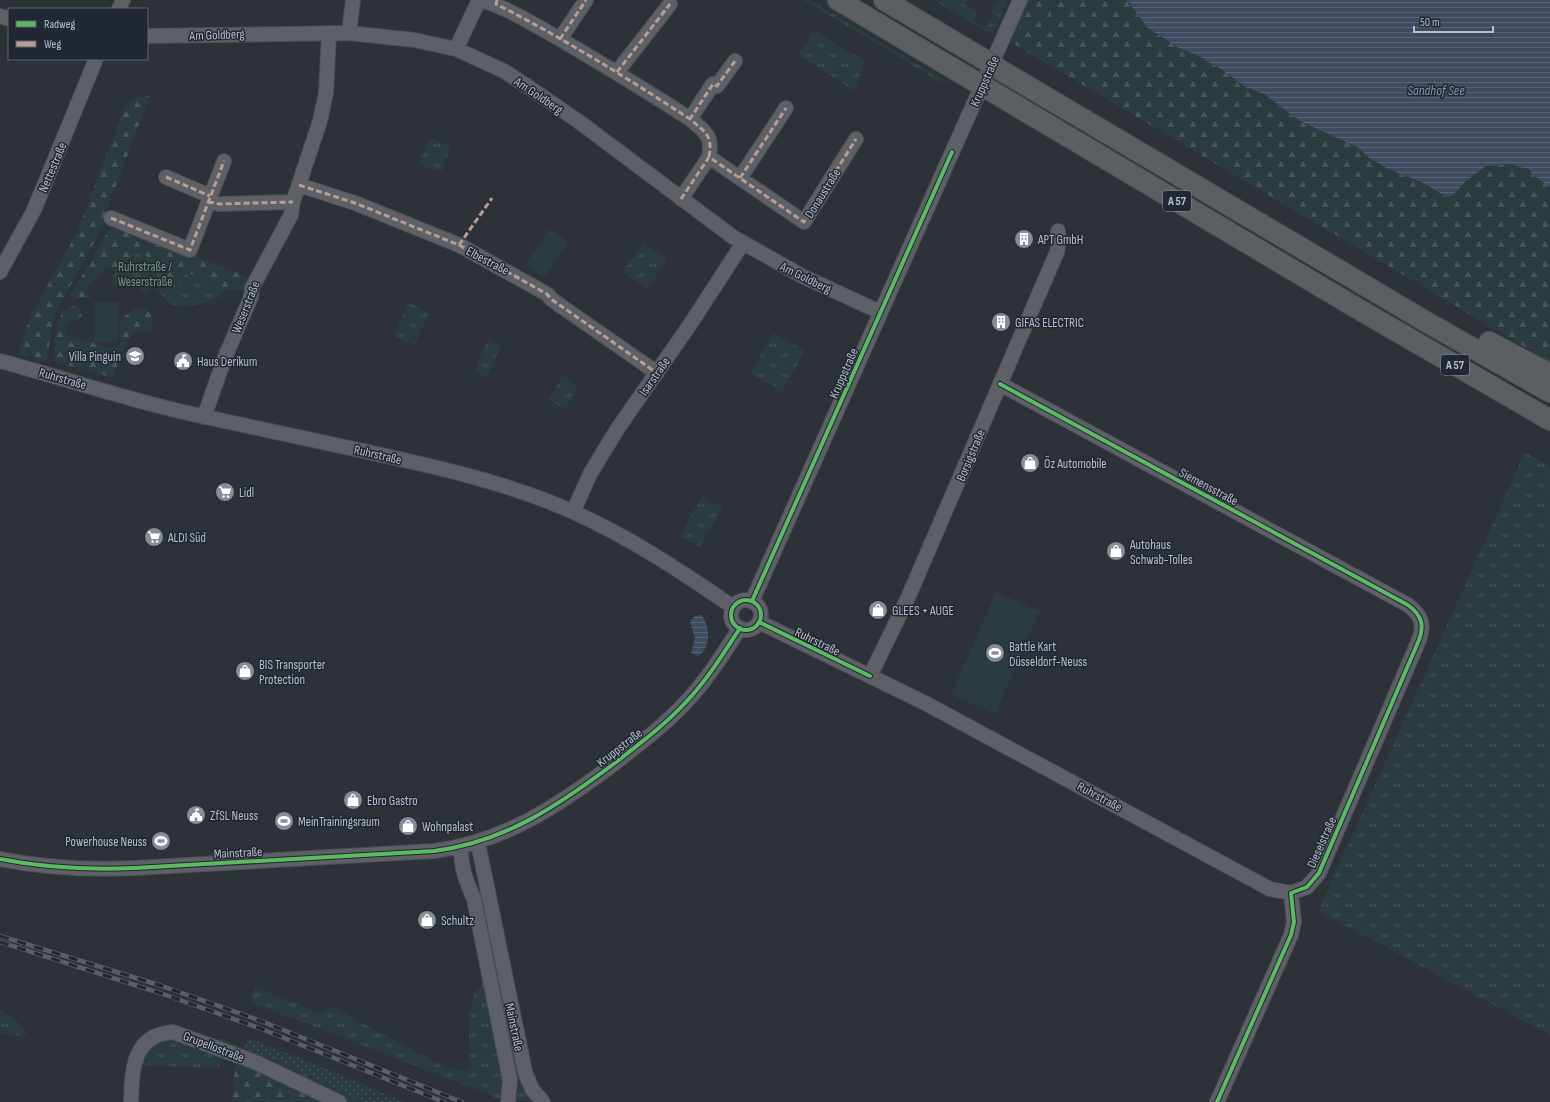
<svg xmlns="http://www.w3.org/2000/svg" width="1550" height="1102" viewBox="0 0 1550 1102" font-family="'Sofia Sans Condensed',sans-serif">
  <style>
    .grass { fill: url(#grass-tufts) }
    .forest { fill: url(#forest-firs) }
    .garden { fill: url(#garden-dots) }
    .pitch { fill: #2b3c3f }
    .water { fill: url(#water-rules) }
    .lines { fill: none; stroke-linecap: round; stroke-linejoin: round }
    .minor-casing { stroke: #4b4e54; stroke-width: 16 }
    .highway-casing { stroke: #4a4e55; stroke-width: 22 }
    .minor { stroke: #5d6067; stroke-width: 14 }
    .highway { stroke: #5c5f61; stroke-width: 20 }
    .rail-casing { stroke: #5b5f64; stroke-width: 4.5 }
    .rail { stroke: #212833; stroke-width: 3; stroke-dasharray: 9; stroke-linecap: butt }
    .highway-bridge-casing { stroke: #4a4e55; stroke-width: 22; stroke-linecap: butt }
    .highway-bridge { stroke: #5c5f61; stroke-width: 20 }
    .quiet { stroke: #b99d93; stroke-width: 3; stroke-dasharray: 6 3; stroke-linecap: butt }
    .cycleway-casing { stroke: #212833; stroke-width: 6 }
    .cycleway { stroke: #5cba63; stroke-width: 4 }
    .labels { text-anchor: middle; stroke-width: 3; stroke-linejoin: round; paint-order: stroke }
    .shield { fill: #212833; stroke: #8b919c; stroke-width: 1 }
    .shield-label { font-size: 12px; font-weight: bold; fill: #b8bec9 }
    .street-label { font-size: 13px; fill: #b8bec9; stroke: #212833 }
    .poi-label { font-size: 13px; fill: #b8bec9; stroke: #212833; text-anchor: start }
    .park-label { font-size: 13px; fill: #72977b; stroke: #212833 }
    .water-label { font-size: 14px; font-style: italic; fill: #8394ad; stroke: #212833 }
  </style>
  <defs>
    <pattern id="grass-tufts" width="24" height="20" patternUnits="userSpaceOnUse"><rect width="24" height="20" fill="#2b3c3f"/><path d="M3 7l-1-3M5 7V3M7 7l1-3M15 17l-1-3M17 17v-4M19 17l1-3" fill="none" stroke="#485659"/></pattern>
    <pattern id="forest-firs" width="22" height="20" patternUnits="userSpaceOnUse"><rect width="22" height="20" fill="#2b3c3f"/><path d="M5 1l3.5 6h-7zM16 11l3.5 6h-7z" fill="#485659"/></pattern>
    <pattern id="garden-dots" width="8" height="8" patternUnits="userSpaceOnUse"><rect width="8" height="8" fill="#2b3c3f"/><path d="M2 2h.1M6 6h.1" fill="none" stroke="#485659" stroke-width="1.8" stroke-linecap="round"/></pattern>
    <pattern id="water-rules" width="6" height="5" patternUnits="userSpaceOnUse"><rect width="6" height="5" fill="#3e4b61"/><path d="M0 2.5h6" fill="none" stroke="#586376"/></pattern>
  </defs>
  <rect width="100%" height="100%" fill="#2d3239"/>
  <path class="grass" d="M803 0H810L947 82V84L937 80Z
    M933 0H966L964 5 977 11 973 21 987 27 993 14 990 12 997 0H1007L993 35Z
    M1025 0H1030L1012 43 1007 41Z
    M1051 0H1057L1056 3 1061 21H1053Z
    M815 31 864 61 855 91 798 55Z
    M429 138 451 146 441 172 419 164Z
    M643 243 668 259 647 289 622 272Z
    M136 250 161 266V278L178 287 185 274 209 276 221 296C208 303 189 308 174 305 167 303 160 293 155 288L144 293 132 283 125 286 112 287 115 269Z
    M408 302 429 312 415 345 394 336Z
    M773 333 805 351 782 391 751 373Z
    M488 340 501 346 487 377 474 371Z
    M562 377 578 387 565 409 548 399Z
    M1525 452 1550 467V1035L1318 911Z
    M702 496 723 508 700 547 680 536Z
    M481 889 535 1100 530 1102 513 1100Z
    M485 982 506 1089 502 1101 491 1095 251 1002 255 987 320 1013 330 1008H335L446 1068 465 1070 470 1068C470 1046 463 993 485 982Z
    M0 1010C11 1015 24 1026 28 1037L0 1033Z
    M219 1038 281 1062 361 1102H349L286 1069 217 1041Z
    M174 1040 199 1047 223 1058 218 1068 139 1065C148 1049 156 1042 174 1040Z"/>
  <path class="forest" d="M1030 0H1051V14L1053 21H1060L1056 14 1057 0H1127L1148 28 1179 48 1197 55 1224 71 1245 87 1264 94 1300 121 1359 148 1368 157 1447 197C1462 191 1470 172 1486 166 1494 163 1506 164 1514 164L1518 167 1530 169 1533 175 1550 187V362L1012 43Z
    M150 96 104 217 106 221 54 315 47 359 44 362 33 359 34 356 29 355 28 357 17 354 31 316 77 232 126 104 135 98Z
    M113 223 247 277C248 283 247 287 242 291L224 290 219 293 209 276 185 274 178 287 161 278V266L137 250 115 269 107 268 87 287 89 297 73 299 70 296Z
    M72 306 78 307 82 316 78 320 70 321 65 331 70 338 90 341 106 348 117 347 122 340 119 332 121 319 135 309H145L153 315 151 327 154 332 134 331 122 351 113 378 85 369 56 363C51 349 57 324 63 310Z
    M237 1061 323 1102H232L235 1066Z"/>
  <path class="garden" d="M248 1038 317 1065 404 1102H361L281 1062 243 1048Z"/>
  <path class="pitch" d="M549 229 568 242 544 277 525 265Z
    M94 302H118V342H94Z
    M996 592 1040 611 995 714 951 695Z"/>
  <path class="water" d="M1127 0H1550V187L1533 175 1529 169 1518 167 1514 164 1486 166 1466 181 1453 195 1447 197 1421 182 1386 168 1368 157 1359 148 1300 121 1264 94 1245 87 1224 71 1197 55 1179 48 1148 28Z
    M701 615C711 625 711 649 698 656L691 653 695 638 690 621 695 616Z"/>
  <g class="lines">
    <g class="minor-casing">
      <path id="minor" d="M481 0C509 8 534 25 560 39 604 65 647 91 690 119
        M119 9 123 0
        M0 16 9 19
        M349 33 353 0
        M147 36 349 33 414 40 456 49 504 71 530 88 578 121 733 237 802 276 880 312
        M560 39 586 0
        M456 49 479 0
        M617 72 670 4
        M709 157C713 135 705 132 690 119L713 84 717 86 735 61
        M166 177 210 196
        M740 178 786 108
        M299 185 355 203 459 245 547 294 551 299 657 373
        M681 199 709 157 804 222 856 139
        M208 201 219 204 293 202
        M111 218 190 250 224 161
        M0 272 34 210 96 59
        M0 361C64 378 128 400 192 414 251 427 310 439 368 452 426 465 483 477 539 498 608 523 672 565 733 607
        M1000 384 1408 605C1421 615 1425 624 1419 640L1319 873 1307 887 1291 893 1294 922 1291 935 1217 1102
        M204 417 225 357 251 297 252 288 291 215 293 202 320 121 326 93 329 33
        M573 512 590 474 618 428 689 326 743 243
        M731 615a15 15 0 1 1 30 0a15 15 0 1 1-30 0Z
        M752 601 1020 0
        M759 622 925 703 1270 889 1291 893
        M870 676 907 600 1057 252 1059 242 1058 231
        M478 843 525 1072 532 1089 543 1102
        M462 847C459 863 467 884 474 899L510 1080 508 1102
        M0 859C45 868 89 870 135 868L434 851C505 842 559 805 615 763 639 744 665 725 686 702 707 680 723 654 740 628
        M131 1102C132 1071 132 1035 173 1032L255 1062 339 1102"/>
    </g>
    <g class="highway-casing">
      <path id="highway" d="M838 0 969 78
        M884 0 980 57
        M1002 71 1430 324 1550 392
        M993 92 1360 310 1550 420
        M1489 342 1550 374"/>
    </g>
    <use href="#minor" class="minor"/>
    <use href="#highway" class="highway"/>
    <g class="rail-casing">
      <path id="rail" d="M0 936 162 986 261 1021 462 1102
        M0 942 160 993 259 1028 444 1102"/>
    </g>
    <use href="#rail" class="rail"/>
    <g class="highway-bridge-casing">
      <path id="highway-bridge" d="M980 57 1002 71
        M969 78 993 92"/>
    </g>
    <use href="#highway-bridge" class="highway-bridge"/>
    <path class="quiet" d="M497 0 496 4C563 38 627 78 690 119
      M560 39 586 0
      M617 72 670 4
      M709 157C713 135 705 132 690 119L713 84 717 86 735 61
      M166 177 210 196
      M740 178 786 108
      M299 185 355 203 459 245 547 294 551 299 657 373
      M681 199 709 157 804 222 856 139
      M208 201 219 204 293 202
      M111 218 190 250 224 161
      M459 245 492 198"/>
    <g class="cycleway-casing">
      <path id="cycleway" d="M1000 384 1408 605C1421 615 1425 624 1419 640L1319 873 1307 887 1291 893 1294 922 1291 935 1217 1102
        M731 615a15 15 0 1 1 30 0a15 15 0 1 1-30 0Z
        M752 601 952 152
        M759 622 870 676
        M0 859C45 868 89 870 135 868L434 851C505 842 559 805 615 763 639 744 665 725 686 702 707 680 723 654 740 628"/>
    </g>
    <use href="#cycleway" class="cycleway"/>
  </g>
  <defs>
    <g id="building-disc" transform="scale(1)"><circle r="9.5" fill="#878d97" stroke="#212833"/><path d="M-4-6H4V6H1V3H-1V6H-4ZM-2.5-4.3h1.7v1.8h-1.7ZM.8-4.3h1.7v1.8H.8ZM-2.5-1h1.7V.8h-1.7ZM.8-1h1.7V.8H.8Z" fill="#fff"/></g>
    <g id="school-disc" transform="scale(1)"><circle r="9.5" fill="#878d97" stroke="#212833"/><path d="M0-5L7-2L0 1L-7-2ZM-4 1L0 2.5L4 1V4Q0 6-4 4Z" fill="#fff"/></g>
    <g id="civic-disc" transform="scale(1)"><circle r="9.5" fill="#878d97" stroke="#212833"/><path d="M-.6-6.5H3V-4.5H.6V-3L4-1V1h2V6H-6V1h2V-1L-.6-3ZM-1.2 2.5V6h2.4V2.5Z" fill="#fff"/></g>
    <g id="shop-disc" transform="scale(1)"><circle r="9.5" fill="#878d97" stroke="#212833"/><path d="M-5-2.5h2.3a2.7 3.5 0 0 1 5.4 0H5L5.5 6h-11ZM-1.5-2.5h3a1.5 2.3 0 0 0-3 0Z" fill="#fff"/></g>
    <g id="supermarket-disc" transform="scale(1)"><circle r="9.5" fill="#878d97" stroke="#212833"/><path d="M-6-5.5h2.5l.6 2H6L4.5 2H-2.5L-4.4-4H-6ZM-1.5 3.2a1.3 1.3 0 1 0 .1 0ZM3 3.2a1.3 1.3 0 1 0 .1 0Z" fill="#fff"/></g>
    <g id="stadium-disc" transform="scale(1)"><circle r="9.5" fill="#878d97" stroke="#212833"/><path d="M0-5a6.5 5 0 1 0 0 10a6.5 5 0 1 0 0-10ZM-3.5-1.8h7v3.6h-7Z" fill="#fff"/></g>
  </defs>
  <g fill-rule="evenodd">
    <use href="#building-disc" x="1024" y="239"/>
    <use href="#building-disc" x="1001" y="322"/>
    <use href="#school-disc" x="135" y="356"/>
    <use href="#civic-disc" x="183" y="361"/>
    <use href="#shop-disc" x="1030" y="463"/>
    <use href="#supermarket-disc" x="225" y="492"/>
    <use href="#supermarket-disc" x="154" y="537"/>
    <use href="#shop-disc" x="1116" y="551"/>
    <use href="#shop-disc" x="878" y="610"/>
    <use href="#stadium-disc" x="995" y="653"/>
    <use href="#shop-disc" x="245" y="671"/>
    <use href="#shop-disc" x="353" y="800"/>
    <use href="#civic-disc" x="196" y="815"/>
    <use href="#stadium-disc" x="284" y="821"/>
    <use href="#shop-disc" x="408" y="826"/>
    <use href="#stadium-disc" x="161" y="841"/>
    <use href="#shop-disc" x="427" y="920"/>
  </g>
  <g class="labels">
    <g class="shield">
      <rect x="1163" y="191" width="28" height="20" rx="3"/>
      <rect x="1441" y="355" width="28" height="20" rx="3"/>
    </g>
    <g class="shield-label">
      <text x="1177" y="205">A 57</text>
      <text x="1455" y="369">A 57</text>
    </g>
    <g class="street-label">
      <text transform="translate(217 34) rotate(-2)" y="5">Am Goldberg</text>
      <text transform="translate(984 81) rotate(-66)" y="5">Kruppstraße</text>
      <text transform="translate(539 95) rotate(34)" y="5">Am Goldberg</text>
      <text transform="translate(52 167) rotate(-67)" y="5">Nettestraße</text>
      <text transform="translate(822 193) rotate(-58)" y="5">Donaustraße</text>
      <text transform="translate(488 260) rotate(28)" y="5">Elbestraße</text>
      <text transform="translate(806 277) rotate(26)" y="5">Am Goldberg</text>
      <text transform="translate(245 307) rotate(-68)" y="5">Weserstraße</text>
      <text transform="translate(843 373) rotate(-66)" y="5">Kruppstraße</text>
      <text transform="translate(654 376) rotate(-55)" y="5">Isarstraße</text>
      <text transform="translate(63 378) rotate(16)" y="5">Ruhrstraße</text>
      <text transform="translate(378 454) rotate(13)" y="5">Ruhrstraße</text>
      <text transform="translate(970 455) rotate(-67)" y="5">Borsigstraße</text>
      <text transform="translate(1209 486) rotate(28)" y="5">Siemensstraße</text>
      <text transform="translate(818 641) rotate(26)" y="5">Ruhrstraße</text>
      <text transform="translate(619 747) rotate(-38)" y="5">Kruppstraße</text>
      <text transform="translate(1100 796) rotate(28)" y="5">Ruhrstraße</text>
      <text transform="translate(1321 842) rotate(-66)" y="5">Dieselstraße</text>
      <text transform="translate(238 852) rotate(-3)" y="5">Mainstraße</text>
      <text transform="translate(515 1027) rotate(78)" y="5">Mainstraße</text>
      <text transform="translate(214 1046) rotate(21)" y="5">Grupellostraße</text>
    </g>
    <g class="poi-label">
      <text x="1038" y="244">APT GmbH</text>
      <text x="1015" y="327">GIFAS ELECTRIC</text>
      <text x="121" y="361" text-anchor="end">Villa Pinguin</text>
      <text x="197" y="366">Haus Derikum</text>
      <text x="1044" y="468">Öz Automobile</text>
      <text x="239" y="497">Lidl</text>
      <text x="168" y="542">ALDI Süd</text>
      <text x="1130" y="549">Autohaus<tspan x="1130" dy="15">Schwab-Tolles</tspan></text>
      <text x="892" y="615">GLEES + AUGE</text>
      <text x="1009" y="651">Battle Kart<tspan x="1009" dy="15">Düsseldorf-Neuss</tspan></text>
      <text x="259" y="669">BIS Transporter<tspan x="259" dy="15">Protection</tspan></text>
      <text x="367" y="805">Ebro Gastro</text>
      <text x="210" y="820">ZfSL Neuss</text>
      <text x="298" y="826">MeinTrainingsraum</text>
      <text x="422" y="831">Wohnpalast</text>
      <text x="147" y="846" text-anchor="end">Powerhouse Neuss</text>
      <text x="441" y="925">Schultz</text>
    </g>
    <g class="park-label">
      <text x="145" y="271">Ruhrstraße /<tspan x="145" dy="15">Weserstraße</tspan></text>
    </g>
    <g class="water-label">
      <text x="1436" y="95">Sandhof See</text>
    </g>
  </g>
  <rect x="8" y="8" width="140" height="52" fill="#212833" stroke="#5d646f"/>
  <rect x="16" y="21" width="20" height="6" fill="#5cba63" stroke="#5d646f"/>
  <text x="44" y="28" font-size="12" fill="#b8bec9">Radweg</text>
  <rect x="16" y="41" width="20" height="6" fill="#b99d93" stroke="#5d646f"/>
  <text x="44" y="48" font-size="12" fill="#b8bec9">Weg</text>
  <path d="M1414 26v6h79v-6" fill="none" stroke="#b8bec9" stroke-width="2"/>
  <text x="1420" y="26" font-size="12" fill="#b8bec9" stroke="#212833" stroke-width="3" paint-order="stroke">50 m</text>
</svg>
